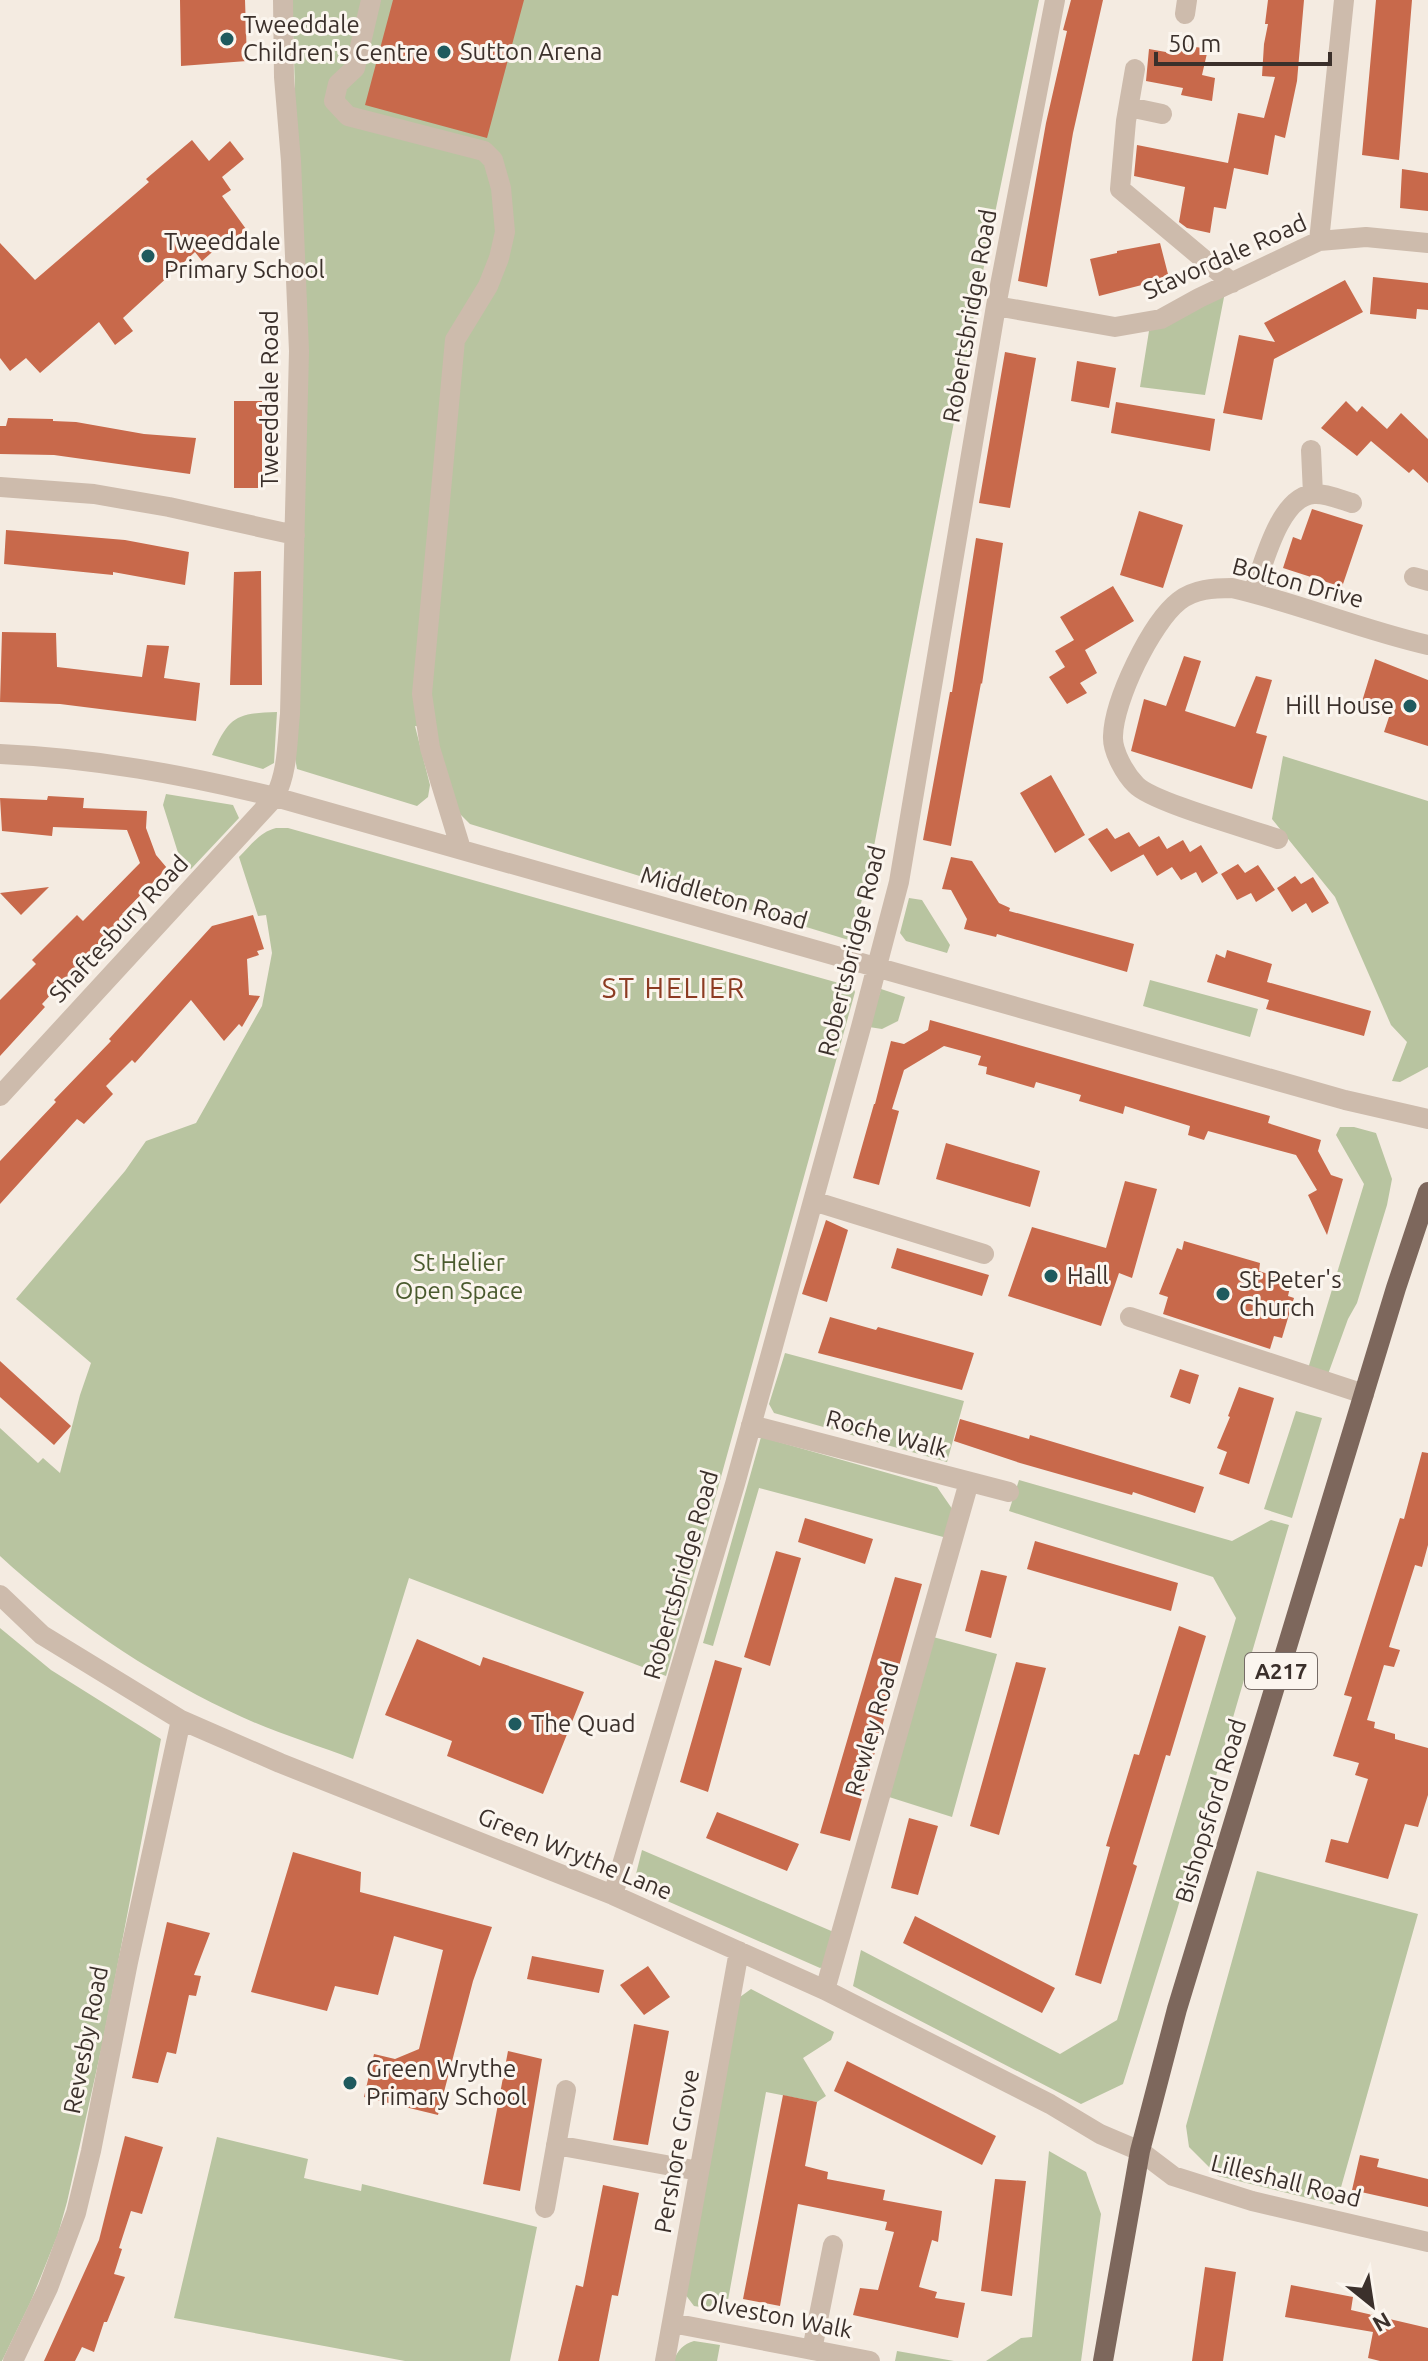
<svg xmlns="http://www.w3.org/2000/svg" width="1428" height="2361" viewBox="0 0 1428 2361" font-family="Ubuntu,sans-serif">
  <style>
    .green { fill: #b8c4a0 }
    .building { fill: #c8694b }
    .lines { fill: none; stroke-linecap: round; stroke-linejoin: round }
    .minor { stroke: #cdbbac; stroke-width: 20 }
    .major { stroke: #7d675c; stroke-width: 20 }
    .poi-dot { fill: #1f5a5e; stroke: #fbf5ee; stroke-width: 3 }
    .labels { text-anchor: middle; stroke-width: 6; stroke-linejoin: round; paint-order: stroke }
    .shield { fill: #fbf5ee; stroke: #756b66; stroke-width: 2 }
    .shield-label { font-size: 22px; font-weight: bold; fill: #3b302b }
    .poi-label { font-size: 24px; fill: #3b302b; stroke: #fbf5ee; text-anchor: start }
    .street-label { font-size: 24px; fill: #3b302b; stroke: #fbf5ee }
    .park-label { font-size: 24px; fill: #4a5a2e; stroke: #fbf5ee }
    .quarter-label { font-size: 28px; letter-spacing: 2px; fill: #8c3b22; stroke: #fbf5ee }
  </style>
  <rect width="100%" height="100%" fill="#f4ebe1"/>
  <path class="green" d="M292 0H1039L976 305 872 857 852 941 470 824 459 813 432 728 415 726 430 785 428 797 417 806 297 769 294 752 295 89Z
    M1226 287 1205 395 1140 387 1149 331Z
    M277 712 274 763 263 769 212 755C229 717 235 713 277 712Z
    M1283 756 1428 801V1067L1400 1082 1392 1081 1407 1042 1391 1025 1335 897 1272 819Z
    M166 794 233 805 239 818 191 869 180 859 163 805Z
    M276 828H288L853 987 855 992 666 1676 409 1578 353 1759C311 1743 267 1730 227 1710 147 1672 65 1616 0 1556V1428L38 1463 43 1458 60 1473 80 1395 91 1363 16 1299 125 1171 146 1141 196 1123 262 1006 272 953 266 915 258 916 239 857C251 845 260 832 276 828Z
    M909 898 922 900 950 945 947 953 906 941 900 933Z
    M1150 980 1258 1009 1250 1037 1143 1006Z
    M881 989 905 997 898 1021 882 1029 869 1027Z
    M1340 1127H1354L1376 1133 1392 1179 1387 1205 1357 1303 1348 1319 1327 1377 1307 1372 1364 1184 1336 1135Z
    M785 1353 964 1401 947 1462 774 1413 769 1404Z
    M1296 1411 1322 1418 1292 1518 1264 1509Z
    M761 1437 937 1487 955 1513 947 1538 759 1488 713 1646 703 1643Z
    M1019 1480 1232 1541 1271 1520 1289 1525 1177 1910 1123 2084 1081 2104 853 1986 861 1950 1060 2054 1117 2020 1236 1618 1213 1577 1009 1511Z
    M0 1628 51 1670 161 1739 102 2046 67 2202 58 2234 31 2301 2 2361H0Z
    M933 1637 997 1654 952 1817 889 1797Z
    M642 1850 836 1933 827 1965 820 1968 633 1886Z
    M1257 1871 1418 1914 1336 2205 1218 2176 1189 2147 1186 2126Z
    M751 1989 834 2032 831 2040 803 2058 826 2096 817 2102 766 2092 726 2311 694 2306 685 2294 740 1997Z
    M217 2137 308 2159 304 2178 361 2191 362 2184 537 2227 510 2361H405L174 2318Z
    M1049 2151 1086 2172 1101 2214 1081 2361H986L1021 2338 1032 2337Z
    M694 2341 720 2345 717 2361H674C677 2350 684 2344 694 2341Z
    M897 2351 954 2361H895Z"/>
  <path class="building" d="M180 0H245L247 61 181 66Z
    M393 0H524L487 138 365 105Z
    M1071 0H1103L1073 133 1047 287 1018 281 1046 123 1067 31 1063 30Z
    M1268 0H1304L1297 81 1285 138 1275 135 1268 175 1234 168 1226 209 1214 207 1210 233 1187 228 1179 222 1185 187 1134 176 1137 145 1228 163 1238 113 1264 118 1275 77 1262 76 1264 44 1268 24H1265Z
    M1376 0H1412L1399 160 1362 155Z
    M1178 44 1208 49 1202 75 1215 78 1212 101 1181 95 1183 88 1146 81 1149 49 1177 54Z
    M192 140 209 161 230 141 244 159 222 177 231 190 222 196 246 229 229 244 226 240 202 261 195 252 123 318 133 331 115 345 99 322 40 373 26 358 10 371 0 358V243L35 280 149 182 146 179Z
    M1402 169 1428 173V211L1400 208Z
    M1160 243 1169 278 1099 296 1090 259 1117 253V251Z
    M1373 277 1428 283V310L1417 309 1416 319 1370 314Z
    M1345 280 1363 312 1274 359 1262 420 1223 413 1239 335 1275 342 1264 323Z
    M1005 352 1036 358 1010 508 979 503Z
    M1077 361 1116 368 1109 408 1071 401Z
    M234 401H262V488H234Z
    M1346 401 1357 412 1362 406 1387 429 1401 413 1428 439V483L1413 469 1409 473 1371 441 1357 456 1321 428Z
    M1116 402 1215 419 1210 451 1111 433Z
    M8 418 53 419V421L76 422 144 434 196 438 190 474 54 455 0 454V426H6Z
    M1312 509 1363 525 1342 587 1283 568 1293 537 1301 540Z
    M1139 511 1183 525 1163 588 1120 575Z
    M6 530 125 540 189 552 185 585 113 572V575L4 564Z
    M976 538 1003 543 982 684 981 683 951 846 923 840 950 692H952Z
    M261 571 262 685H230L234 572Z
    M1113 586 1134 621 1085 650 1097 673 1080 683 1087 693 1067 704 1049 677 1065 667 1055 651 1074 640 1060 617Z
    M2 632 56 633 57 667 142 677 147 645 169 646 164 678 200 683 196 721 60 704 0 702Z
    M1184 656 1201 661 1185 711 1235 727 1256 676 1272 680 1256 733 1267 736 1252 789 1131 751 1144 699 1166 706Z
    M1375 659 1428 680V746L1384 732 1389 717 1360 708Z
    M1051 775 1085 835 1055 853 1020 793Z
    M48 796 84 798 83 808 147 811 146 828 156 855 167 868 122 914 124 916 42 1004 45 1007 0 1056V1000L36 964 32 960 77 915 83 921 140 863 127 830 53 827 52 836 2 831 0 798 47 800Z
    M1107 828 1115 839 1129 832 1144 854 1111 872 1088 839Z
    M1159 836 1167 849 1183 840 1190 852 1201 845 1218 873 1202 883 1196 872 1181 880 1172 867 1157 876 1139 847Z
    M951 857 972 861 999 903 1010 908 1009 911 1134 944 1127 972 997 934 996 937 964 929 967 919 951 890 942 889Z
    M1238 864 1245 873 1258 865 1275 890 1256 902 1251 893 1237 900 1221 874Z
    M1295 876 1301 884 1313 877 1329 903 1312 913 1306 903 1292 912 1277 888Z
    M49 887 21 915 0 893Z
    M253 915 264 949 257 951 259 955 247 959 249 995 260 996 242 1027 239 1024 224 1041 191 1000 135 1063 132 1060 106 1086 113 1094 84 1124 77 1119 0 1204V1161L56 1102 54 1100 111 1041 109 1039 212 926Z
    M1227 950 1272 964 1267 982 1371 1011 1364 1036 1266 1009 1269 1000 1207 982 1216 954 1225 958Z
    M930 1020 1270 1116 1268 1123 1321 1140 1318 1151 1331 1175 1343 1179 1327 1235 1308 1195 1317 1190 1296 1155 1208 1131 1204 1140 1188 1135 1190 1126 1125 1106 1123 1114 1079 1101 1081 1095 1036 1082 1034 1088 986 1074 987 1067 978 1065 981 1056 944 1046 904 1070 892 1109 899 1111 879 1185 853 1178 874 1104H875L891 1041 904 1044 928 1030Z
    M946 1143 1040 1171 1030 1207 936 1179Z
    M1125 1181 1157 1189 1132 1278 1119 1273 1101 1326 1008 1296 1032 1227 1106 1248Z
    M826 1220 848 1230 827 1302 802 1294Z
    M1184 1241 1260 1263 1259 1271 1281 1278 1279 1283 1290 1287 1288 1296 1294 1298 1282 1338 1274 1336 1270 1349 1163 1314 1168 1297 1159 1294 1177 1248 1182 1250Z
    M897 1248 989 1275 982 1296 891 1268Z
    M830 1317 876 1330 878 1327 974 1353 962 1390 818 1353Z
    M0 1361 71 1426 54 1445 0 1397Z
    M1180 1369 1199 1375 1190 1404 1170 1397Z
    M1239 1387 1274 1398 1249 1484 1219 1474 1227 1452 1217 1448 1230 1417 1228 1416Z
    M960 1419 1029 1439 1030 1435 1204 1487 1195 1513 1133 1492 1132 1495 1020 1463 954 1441Z
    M1422 1452 1428 1453V1545L1422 1567 1415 1565 1389 1647 1400 1650 1394 1667 1384 1665 1367 1720 1375 1722 1374 1728 1395 1734V1739L1428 1748V1795L1418 1827 1405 1824 1388 1879 1325 1862 1331 1839 1348 1843 1368 1779 1355 1775 1359 1763 1333 1756 1352 1697 1344 1695 1400 1518 1404 1519Z
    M805 1518 873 1539 865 1564 798 1542Z
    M1035 1541 1178 1583 1171 1611 1027 1569Z
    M776 1551 801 1558 770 1666 744 1657Z
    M981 1570 1007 1576 991 1638 965 1631Z
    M895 1577 922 1584 850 1841 820 1833Z
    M1179 1626 1206 1636 1170 1756 1166 1755 1133 1864 1137 1866 1101 1984 1075 1975 1110 1847 1106 1846 1134 1754 1139 1755Z
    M417 1639 480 1666 483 1657 584 1692 543 1794 447 1756 452 1741 385 1715Z
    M715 1660 742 1668 708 1792 680 1782Z
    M1016 1662 1046 1668 999 1835 970 1826Z
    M717 1812 799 1844 787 1871 706 1838Z
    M909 1818 938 1826 918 1895 891 1888Z
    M293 1852 361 1872 360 1892 492 1927 473 1981 438 2115 364 2097 374 2054 395 2059 419 2049 443 1950 394 1936 378 1995 335 1986 327 2011 251 1992Z
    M915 1916 1055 1988 1042 2013 903 1943Z
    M167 1922 210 1933 194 1975 201 1976 196 1996 189 1995 176 2054 167 2052 158 2083 132 2078Z
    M532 1956 604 1970 599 1993 527 1979Z
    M648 1966 670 1997 644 2015 620 1985Z
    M634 2024 669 2031 648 2145 613 2140Z
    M508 2051 542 2059 520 2191 483 2184Z
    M847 2061 996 2136 982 2165 834 2091Z
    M783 2095 817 2102 805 2166 828 2172 827 2179 885 2190 883 2200 942 2211 938 2242 932 2240 919 2287 937 2292 935 2298 965 2303 958 2338 853 2315 860 2288 878 2290 894 2232 885 2230 887 2222 798 2204 780 2306 743 2299Z
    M125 2136 163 2147 142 2214 131 2211 119 2248 122 2249 114 2274 125 2277 107 2322H104L94 2352 82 2347 75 2361H44L99 2240Z
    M1360 2155 1379 2159 1377 2167 1428 2179V2207L1352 2190Z
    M995 2179 1026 2181 1012 2296 981 2291Z
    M603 2185 639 2193 618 2296 612 2295 599 2361H558L576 2285 583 2287Z
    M1205 2267 1236 2272 1223 2361H1192Z
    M1291 2285 1353 2297 1351 2310 1428 2328V2361H1380L1368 2358 1373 2332 1285 2317Z"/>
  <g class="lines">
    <path class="minor" d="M371 0 355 68 338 84 334 101 348 116 484 151 493 160 501 188 505 232 499 258 488 286 455 340 422 694 430 748 461 849
      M1185 14 1187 0
      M1135 69 1126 121 1120 189 1232 283
      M1129 107 1162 114
      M1319 241 1344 0
      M996 306 1115 327 1161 319 1199 298 1319 241 1366 237 1428 243
      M1311 450 1313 494
      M0 487 94 494 169 507 295 535
      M1414 577 1428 581
      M1253 593C1263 566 1279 496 1314 494 1326 493 1341 500 1352 503
      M0 754C94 758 184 775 275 797L1345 1100 1428 1119
      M1278 839C1250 829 1152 802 1136 785 1125 774 1112 751 1113 736 1114 700 1151 623 1179 601 1194 589 1214 588 1232 588 1298 603 1362 630 1428 645
      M0 1096 275 797C288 771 287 743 290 714L299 351 291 161 284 77 283 0
      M813 1201 984 1254
      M1130 1317 1364 1394
      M751 1425 1009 1492
      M0 1595 42 1635 181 1720 280 1763 613 1895 825 1990 1050 2104 1100 2134 1140 2151 1173 2176 1252 2201 1428 2242
      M613 1895 735 1484 861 1027 899 882 996 306 1055 0
      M825 1990 969 1482
      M556 2145 699 2171
      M545 2208 566 2090
      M672 2323 870 2361
      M812 2350 833 2245
      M13 2361 48 2288 76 2213 91 2151 128 1962 181 1720
      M665 2361 739 1951"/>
    <path class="major" d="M1103 2361 1140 2151 1177 2009 1396 1288 1428 1192"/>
  </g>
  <g class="poi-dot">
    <circle cx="227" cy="39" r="8"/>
    <circle cx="444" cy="52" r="8"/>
    <circle cx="148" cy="256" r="8"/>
    <circle cx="1410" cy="706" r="8"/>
    <circle cx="1051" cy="1276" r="8"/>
    <circle cx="1223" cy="1294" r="8"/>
    <circle cx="515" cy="1724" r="8"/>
    <circle cx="350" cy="2083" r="8"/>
  </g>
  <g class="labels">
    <rect class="shield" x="1245" y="1653" width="72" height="36" rx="6"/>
    <g class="shield-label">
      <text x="1281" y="1679">A217</text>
    </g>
    <g class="poi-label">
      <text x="243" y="33">Tweeddale<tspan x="243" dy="28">Children's Centre</tspan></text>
      <text x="460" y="60">Sutton Arena</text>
      <text x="164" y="250">Tweeddale<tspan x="164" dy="28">Primary School</tspan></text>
      <text x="1394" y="714" text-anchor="end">Hill House</text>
      <text x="1067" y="1284">Hall</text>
      <text x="1239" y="1288">St Peter's<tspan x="1239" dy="28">Church</tspan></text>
      <text x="531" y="1732">The Quad</text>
      <text x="366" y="2077">Green Wrythe<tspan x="366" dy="28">Primary School</tspan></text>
    </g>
    <g class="street-label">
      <text transform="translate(1225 257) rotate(-24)" y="8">Stavordale Road</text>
      <text transform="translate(970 316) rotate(-80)" y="8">Robertsbridge Road</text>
      <text transform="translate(270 399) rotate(-90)" y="8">Tweeddale Road</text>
      <text transform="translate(1298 583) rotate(15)" y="8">Bolton Drive</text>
      <text transform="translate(724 898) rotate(16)" y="8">Middleton Road</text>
      <text transform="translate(119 929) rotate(-47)" y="8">Shaftesbury Road</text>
      <text transform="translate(852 951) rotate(-76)" y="8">Robertsbridge Road</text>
      <text transform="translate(887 1434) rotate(15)" y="8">Roche Walk</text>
      <text transform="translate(681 1575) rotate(-74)" y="8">Robertsbridge Road</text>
      <text transform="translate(872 1729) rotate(-74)" y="8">Rewley Road</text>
      <text transform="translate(1211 1811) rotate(-73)" y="8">Bishopsford Road</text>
      <text transform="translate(575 1854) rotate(22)" y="8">Green Wrythe Lane</text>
      <text transform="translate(86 2040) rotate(-79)" y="8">Revesby Road</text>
      <text transform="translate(677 2151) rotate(-80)" y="8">Pershore Grove</text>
      <text transform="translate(1286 2181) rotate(14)" y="8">Lilleshall Road</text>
      <text transform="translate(776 2316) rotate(11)" y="8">Olveston Walk</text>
    </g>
    <g class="park-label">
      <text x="459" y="1271">St Helier<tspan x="459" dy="28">Open Space</tspan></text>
    </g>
    <g class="quarter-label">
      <text x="674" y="998">ST HELIER</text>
    </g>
  </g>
  <g transform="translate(1372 2305) rotate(150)" stroke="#fbf5ee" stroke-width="6" paint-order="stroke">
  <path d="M0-6L14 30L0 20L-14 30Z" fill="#3b302b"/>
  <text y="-12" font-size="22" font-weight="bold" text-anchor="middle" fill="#3b302b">N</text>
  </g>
  <path d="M1156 52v12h174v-12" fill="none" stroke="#3b302b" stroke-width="4"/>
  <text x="1168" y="52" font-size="24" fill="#3b302b" stroke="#fbf5ee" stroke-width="6" paint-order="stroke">50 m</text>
</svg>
